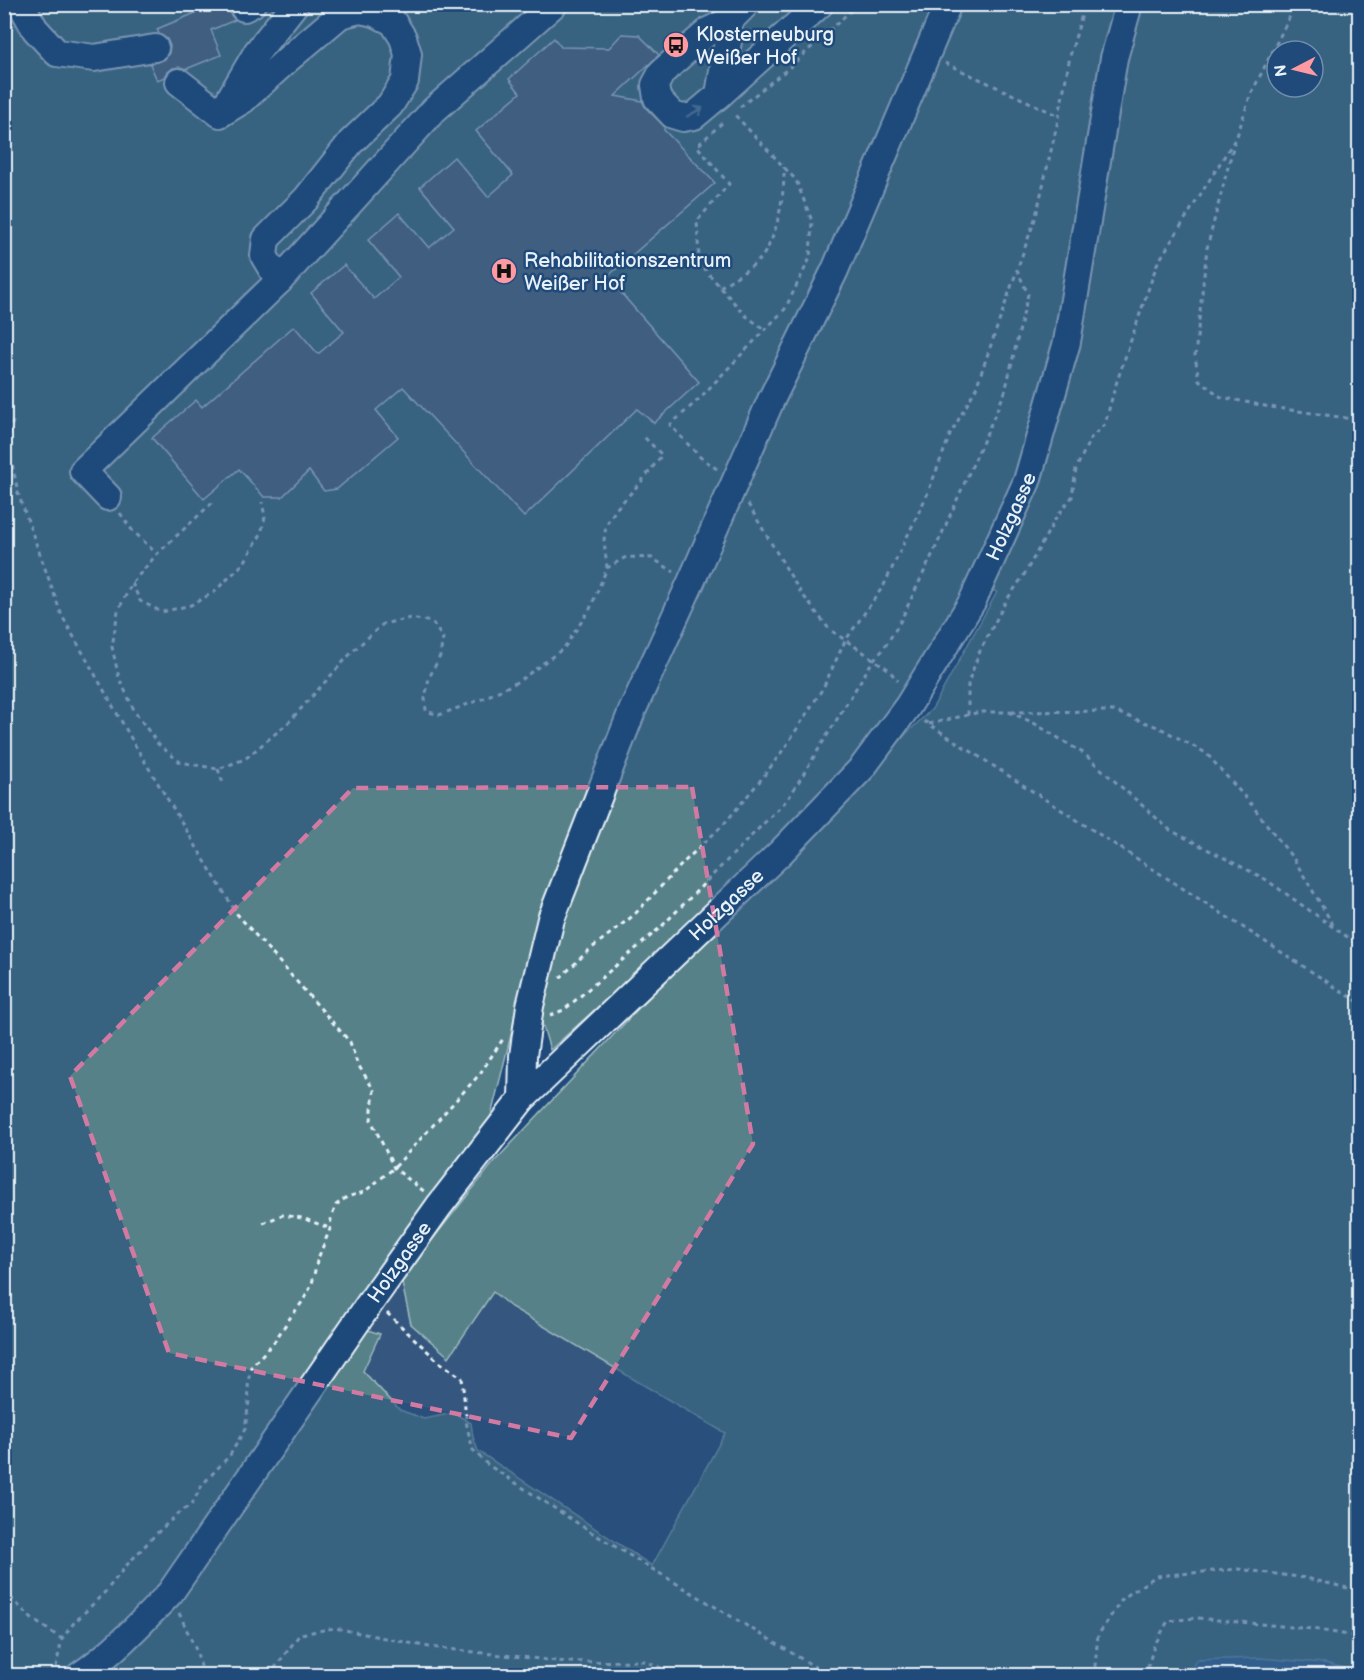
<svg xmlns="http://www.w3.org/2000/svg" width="1364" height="1680" viewBox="0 0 1364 1680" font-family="'Balsamiq Sans',sans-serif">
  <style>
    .built { fill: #35577e }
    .green { fill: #568188; stroke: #9fb9c0; stroke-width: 1.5; fill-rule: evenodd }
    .water { fill: #4a76a5; stroke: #89a7c6; stroke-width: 1.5 }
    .building { fill: #677687; stroke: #e8f1f8; stroke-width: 1.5 }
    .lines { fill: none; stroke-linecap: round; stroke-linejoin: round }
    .minor-casing { stroke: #e8f1f8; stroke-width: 30 }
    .path { stroke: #e8f1f8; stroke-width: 3; stroke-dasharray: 4.5 4.5; stroke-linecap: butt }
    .minor { stroke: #1f4a7a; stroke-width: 26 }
    .oneway { stroke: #6f8dac }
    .marked { fill: none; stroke: #d37aa2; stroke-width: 4.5; stroke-dasharray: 12 8; stroke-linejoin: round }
    .labels { text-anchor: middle; stroke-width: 5; stroke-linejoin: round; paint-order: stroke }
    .poi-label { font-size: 20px; fill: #e8f1f8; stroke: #1f4a7a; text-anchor: start }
    .street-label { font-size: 20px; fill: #e8f1f8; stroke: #1f4a7a }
  </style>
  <rect width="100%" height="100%" fill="#1f4a7a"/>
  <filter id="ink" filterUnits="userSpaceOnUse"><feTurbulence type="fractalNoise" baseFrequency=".0167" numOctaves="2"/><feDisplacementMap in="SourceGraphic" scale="12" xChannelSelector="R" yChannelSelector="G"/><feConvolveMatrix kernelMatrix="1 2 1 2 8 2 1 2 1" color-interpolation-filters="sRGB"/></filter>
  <g filter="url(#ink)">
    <path class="built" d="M401 1279 493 1292 511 1307 725 1433 652 1566 478 1451 473 1437 471 1423 454 1413 424 1419 400 1410 363 1371 380 1335 368 1330Z"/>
    <path class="green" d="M5 5H1359V1672L1324 1663 1197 1660 1188 1676 5 1675ZM1277 51H1313V87H1277ZM971 583 997 592 932 709 907 733 790 863 652 994 494 1162 401 1279 411 1324 449 1357 493 1292 511 1307 725 1433 652 1566 478 1451 473 1437 471 1423 454 1413 424 1419 400 1410 363 1371 380 1334 368 1330 334 1366 489 1124 539 921 567 899 541 1020 550 1050 753 867 802 816 859 752 915 683Z"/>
    <path class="water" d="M1259 1658 1324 1663 1359 1672V1675H1188L1197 1660Z"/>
    <path class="building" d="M217 4H230V14L235 20 211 30 221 55 186 69 180 67 173 68 168 72 165 77 157 80 150 64 165 59 169 53 170 46 167 39 159 34 157 29Z
      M622 34 639 35 659 55 615 96 642 101 646 108 664 126V130L715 183 607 277 699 382 654 423 637 409 524 517 403 387 376 410 398 437 337 489 324 491 309 471 282 497H264L239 469 204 499 152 438 196 400 202 407 294 326 318 354 344 332 311 293 344 265 374 299 399 277 368 240 399 213 429 248 454 227 420 187 454 157 488 197 513 175 476 131 520 93 509 79 554 38 561 47 609 48Z"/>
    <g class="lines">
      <g class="minor-casing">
        <g id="minor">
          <path d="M21 4 35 29 57 53 94 58 155 48"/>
          <path d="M244 8 252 4"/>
          <path d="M729 21 728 41 719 95 694 116 683 118 673 115 657 98 655 85 662 72 681 55 710 30 729 21 746 4"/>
          <path d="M179 82 220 114 243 100 288 59 340 15 360 10 375 13 393 22 403 38 408 54 405 81 390 105 351 142 306 199 266 239 264 256 279 281"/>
          <path d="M719 95 820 4"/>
          <path d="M226 105 257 52 295 4"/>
          <path d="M108 497 83 471 279 281 434 110 554 4"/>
          <path d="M522 1099 523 1056 530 1006 551 919 632 711 691 582 771 400 835 270 948 4"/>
          <path id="s1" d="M79 1676C113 1653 141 1623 170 1593L372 1300 439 1206 522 1099 780 853 862 768 908 706 972 602 1027 481 1067 342 1114 58 1129 4"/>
        </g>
      </g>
      <path class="path" d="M945 63 1059 116
        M740 107 790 67 858 4
        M722 123 697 146 729 184 697 221 699 260 707 272 745 315 765 330
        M1235 140 1207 248 1195 356 1199 380 1221 397 1270 407 1360 420
        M720 287C732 279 749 270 759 260 777 242 785 193 784 167
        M13 421 8 443 18 493 62 616 136 747 237 914 350 1042 357 1063 374 1090 371 1120 394 1168 425 1192
        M717 469 700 457 670 425 697 401 785 309 810 258 812 221 796 180 733 113
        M212 503 157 554 132 583 118 611 112 647 119 678 135 712 158 744 180 762 218 769 245 759 288 723 353 651 383 624 411 618 432 622 443 638 440 656 429 678 425 698 426 711 439 715 482 699 519 681 564 648 590 609 607 568 626 557 652 558 674 572
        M748 504 799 590 829 629 888 669 898 681
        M120 513 132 530 157 554
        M607 568 604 540 606 525 616 509 641 482 662 455 642 435
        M132 583 140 601 162 612 191 605 214 592 244 563 261 534 265 517 262 502
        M1011 712 1113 711 1158 727 1206 753 1251 804 1295 861 1335 928
        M968 715V683L979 653 1006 601 1024 575 1056 518 1072 497 1076 469 1090 439 1105 424 1115 387 1157 264 1237 136 1250 96 1296 4
        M924 721 1360 1003
        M929 724 980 712H1009L1032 722 1083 753 1170 830 1265 879 1360 946
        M218 769 224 786
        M560 978 588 951 634 915 685 861 724 824 764 776 786 746 823 688 845 641 884 585 927 495 950 435 976 388 1017 270
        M550 1015 564 1010 661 927 788 799 874 659 882 651 899 624 936 547 1005 392 1028 294 1017 270 1036 216 1059 116 1070 56 1085 4
        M263 1223 282 1215 302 1218 329 1228
        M387 1313 438 1361 462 1378 467 1427 473 1450 488 1465 591 1532 830 1676
        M4 1591 32 1619 62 1639
        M179 1613 196 1650 204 1676
        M54 1676 62 1639 73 1624 106 1591 125 1567 156 1534 180 1512 192 1504 202 1485 230 1455 245 1429 249 1401 248 1382 251 1367 274 1342 290 1318 303 1301 312 1284 317 1261 330 1229 331 1219 336 1205 347 1197 364 1192 394 1168 479 1075 503 1039
        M269 1676 300 1634 335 1628 429 1647 567 1662 644 1661 681 1676
        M1094 1676 1098 1635 1123 1598 1156 1576 1238 1569 1306 1578 1360 1591
        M1145 1676 1154 1646 1168 1621 1197 1618 1312 1629 1360 1637"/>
      <use href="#minor" class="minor"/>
    </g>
    <defs><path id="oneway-shaft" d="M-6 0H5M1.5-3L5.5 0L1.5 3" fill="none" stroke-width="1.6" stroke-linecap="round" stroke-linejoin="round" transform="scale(1.5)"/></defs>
    <use class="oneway" href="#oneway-shaft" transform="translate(695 112) rotate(-29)"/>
  </g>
  <path d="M0 0H1364V1680H0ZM692 787 753 1144 571 1438 169 1353 70 1076 353 788Z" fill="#1f4a7a" fill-opacity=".55" fill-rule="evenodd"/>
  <path class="marked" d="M692 787 753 1144 571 1438 169 1353 70 1076 353 788Z"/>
  <defs>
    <g id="bus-disc" transform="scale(1.35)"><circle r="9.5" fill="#ff9aa2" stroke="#1f4a7a"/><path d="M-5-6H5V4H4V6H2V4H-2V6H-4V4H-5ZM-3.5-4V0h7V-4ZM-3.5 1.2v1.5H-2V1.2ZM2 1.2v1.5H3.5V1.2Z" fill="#111"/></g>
    <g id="hospital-disc" transform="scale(1.35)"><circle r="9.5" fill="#ff9aa2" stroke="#1f4a7a"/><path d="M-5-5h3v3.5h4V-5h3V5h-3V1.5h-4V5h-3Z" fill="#111"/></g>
  </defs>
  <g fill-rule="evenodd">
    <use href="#bus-disc" x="676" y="45"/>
    <use href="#hospital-disc" x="504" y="271"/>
  </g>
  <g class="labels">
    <g class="poi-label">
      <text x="696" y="41">Klosterneuburg<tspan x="696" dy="23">Weißer Hof</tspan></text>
      <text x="524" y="267">Rehabilitationszentrum<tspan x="524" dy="23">Weißer Hof</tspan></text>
    </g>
    <g class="street-label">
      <text dy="7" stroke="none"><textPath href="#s1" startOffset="1498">Holzgasse</textPath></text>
      <text dy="7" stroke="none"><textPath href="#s1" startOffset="1012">Holzgasse</textPath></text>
      <text dy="7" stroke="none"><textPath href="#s1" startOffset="526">Holzgasse</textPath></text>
    </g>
  </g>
  <rect width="1364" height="1680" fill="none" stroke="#1f4a7a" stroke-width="24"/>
  <rect x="12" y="12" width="1340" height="1656" fill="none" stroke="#e8f1f8" stroke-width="2" filter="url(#ink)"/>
  <g transform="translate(1295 69) rotate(263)"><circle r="28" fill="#1f4a7a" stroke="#6f8dac" stroke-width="1.5"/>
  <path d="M0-4.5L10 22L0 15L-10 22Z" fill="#ff9aa2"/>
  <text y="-9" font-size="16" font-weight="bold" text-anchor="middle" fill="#e8f1f8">N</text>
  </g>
</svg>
